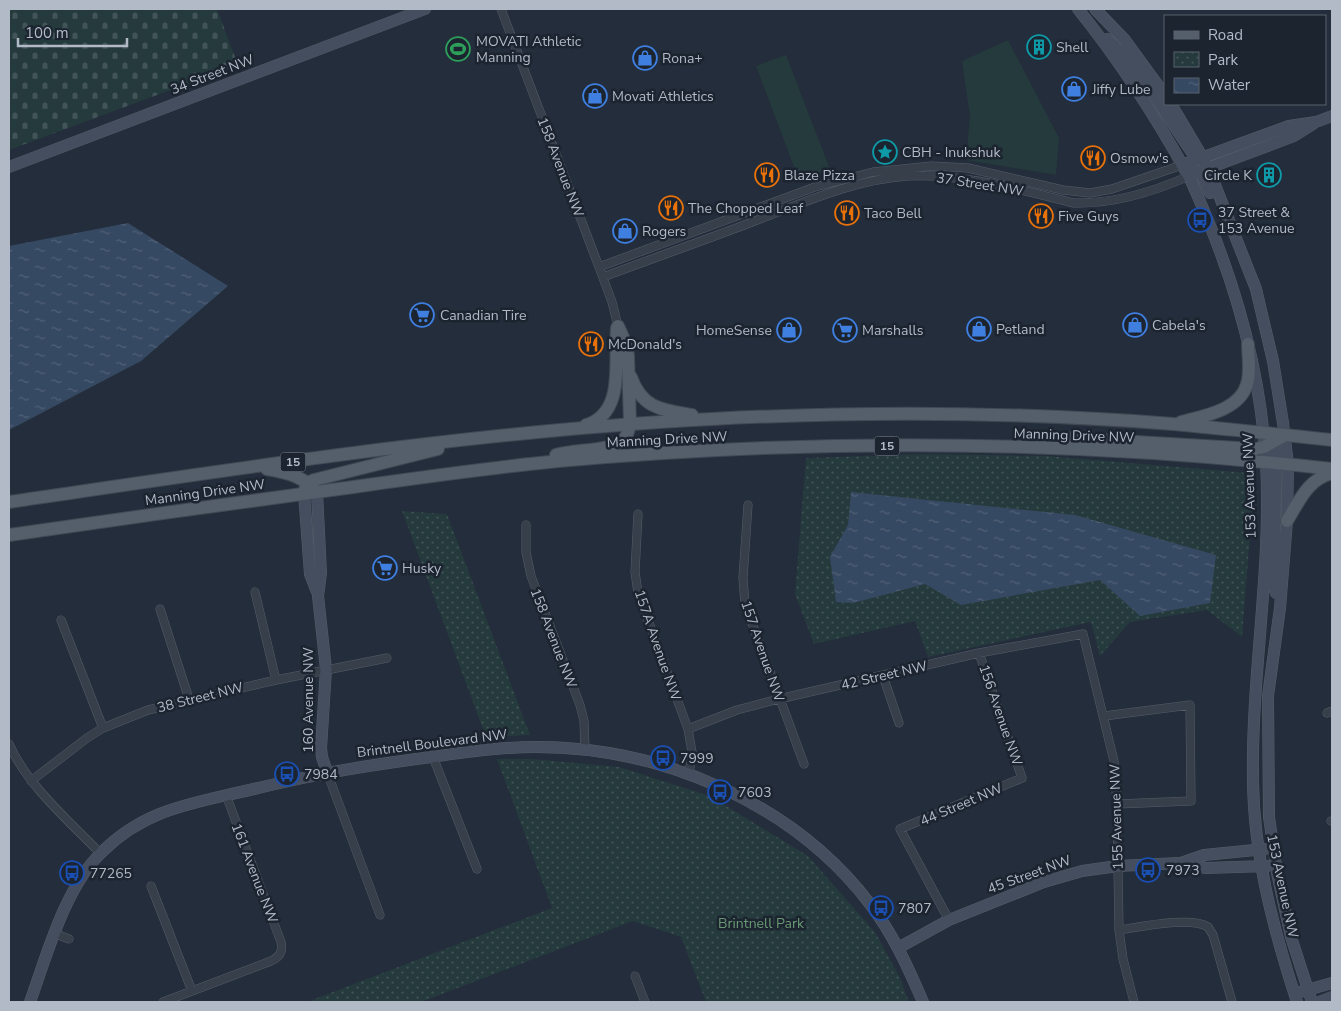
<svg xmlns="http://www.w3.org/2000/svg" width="1341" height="1011" viewBox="0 0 1341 1011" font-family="'Nunito Sans',sans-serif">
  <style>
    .grass { fill: #253a3c }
    .cemetery { fill: url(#cemetery-stones) }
    .park { fill: url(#park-dots) }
    .water { fill: url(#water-ripples) }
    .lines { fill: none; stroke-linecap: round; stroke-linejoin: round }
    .street-casing { stroke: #555d69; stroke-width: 9 }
    .secondary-casing { stroke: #555d69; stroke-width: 12 }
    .primary-casing { stroke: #404854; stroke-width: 14 }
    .street { stroke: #373f4b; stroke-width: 8 }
    .secondary { stroke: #454e5e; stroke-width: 11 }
    .primary { stroke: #555e6b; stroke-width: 12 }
    .labels { text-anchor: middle; stroke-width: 5; stroke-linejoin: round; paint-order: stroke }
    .shield { fill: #1c2430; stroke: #858d9a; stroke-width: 1 }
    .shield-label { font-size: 12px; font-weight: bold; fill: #b2bac7 }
    .poi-label { font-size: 14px; fill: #b2bac7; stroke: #1c2430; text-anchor: start }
    .street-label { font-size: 14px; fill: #b2bac7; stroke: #1c2430 }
    .park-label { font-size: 14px; fill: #699874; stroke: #1c2430 }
  </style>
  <defs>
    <pattern id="cemetery-stones" width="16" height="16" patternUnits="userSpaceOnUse" patternTransform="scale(1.25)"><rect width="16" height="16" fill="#253a3c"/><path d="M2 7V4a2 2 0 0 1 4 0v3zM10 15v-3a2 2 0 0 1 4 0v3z" fill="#425457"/></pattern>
    <pattern id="park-dots" width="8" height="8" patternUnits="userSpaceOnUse" patternTransform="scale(1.25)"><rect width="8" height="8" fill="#253a3c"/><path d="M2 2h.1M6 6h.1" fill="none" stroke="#425457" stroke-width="1.8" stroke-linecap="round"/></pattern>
    <pattern id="water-ripples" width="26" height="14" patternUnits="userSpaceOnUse" patternTransform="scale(1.25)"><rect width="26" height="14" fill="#364962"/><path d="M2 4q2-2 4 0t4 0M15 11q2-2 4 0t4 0" fill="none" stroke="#516177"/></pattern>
  </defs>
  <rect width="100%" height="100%" fill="#232d3b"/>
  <path class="grass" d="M1008 40 1059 138 1056 175 966 160 970 116 962 61Z
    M786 55 830 169 799 180 756 66Z"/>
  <path class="cemetery" d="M9 9H217L238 65 9 150Z"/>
  <path class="park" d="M929 454 1046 456 1249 473 1254 484 1242 637 1207 610 1130 622 1100 656 1091 622 928 657 915 621 814 644 795 594 806 458Z
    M402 511 447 514 530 735 486 737Z
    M497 759H532L619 767 710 796 808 856 875 932 899 976 909 1002H706L681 937 633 921 421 1002H307L552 908Z"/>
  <path class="water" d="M128 223 228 286 141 361 9 430V246Z
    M851 492 1075 515 1216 555 1210 603 1140 616 1100 580 961 605 925 584 853 603 836 602 830 557 848 525Z"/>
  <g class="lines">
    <g class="street-casing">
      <path id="street" d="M501 9 599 267 612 302 618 326
        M599 267 815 187 873 172 932 166 968 168 1063 190 1090 193 1112 189 1182 165
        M603 277C654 258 705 240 755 221 805 202 853 180 907 176 963 173 1020 190 1074 203 1114 204 1153 192 1189 176
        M748 505 743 578 745 604 804 764
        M638 514 635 572 638 593 688 729 692 752 689 775
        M526 525V552L531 576 580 705 584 721 585 750
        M255 592 276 680
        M160 609 189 699
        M61 620 103 728
        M883 676 899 723
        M1327 713 1332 711
        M1104 716 1190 705 1191 801 1117 804
        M688 729 737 710 779 699 979 653 1083 634 1114 761 1117 804 1119 930 1123 959 1134 1002
        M9 744C27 785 69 821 100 853
        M433 757 477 869
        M327 772 380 915
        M31 781 87 738 103 728 148 710 276 680 387 658
        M1331 821H1332
        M151 886 192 991
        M949 920 900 829 1022 778 979 653
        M1119 930C1140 927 1191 916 1208 927L1213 935 1232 1002
        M56 934 69 939
        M635 976 645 1002
        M163 1002 271 961C280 957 283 951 281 942L226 795"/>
    </g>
    <g class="secondary-casing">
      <path id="secondary" d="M1078 9C1119 60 1156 117 1188 175 1196 190 1202 207 1209 223 1240 299 1261 380 1266 462 1272 569 1251 675 1253 782 1254 857 1274 931 1297 1002
        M1095 9 1125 40 1165 95
        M1107 39C1140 68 1167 117 1193 154
        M1171 104 1203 158 1213 180 1256 289 1273 361 1283 423 1288 464 1287 521 1280 608 1268 696 1269 817 1277 873 1291 937 1312 1002
        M1182 165 1289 126 1316 122 1332 116
        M1182 165 1202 176 1210 193
        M9 167 425 9
        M1201 171 1294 136 1313 124
        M1269 437 1274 441 1276 451 1274 587 1276 593
        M317 492 321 573 318 596 326 669 321 748 322 757 327 772
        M304 493 310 574 317 592
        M1181 863 1204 855 1265 849
        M898 948 949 920 1044 882 1082 871 1118 866 1179 863 1206 868 1267 866
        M1300 992 1332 983
        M30 1002C47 955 65 887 102 852 139 815 178 806 227 795 251 790 274 784 298 779 342 769 386 763 431 757 466 752 501 747 536 747 662 747 793 803 870 904 893 934 908 967 923 1002
        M1319 1002 1332 997"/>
    </g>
    <g class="primary-casing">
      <path id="primary" d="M631 377C642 409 663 410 692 415
        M1181 422C1204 416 1240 410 1247 384 1251 372 1248 356 1248 344
        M586 425C626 413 614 360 617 328
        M1042 443 1069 438 1255 449 1264 447 1285 435
        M556 455C574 449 612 452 624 439 628 435 629 429 630 424L628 356 626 344 618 326
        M267 469C284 472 299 475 312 487
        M304 493 307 483 314 480 438 449
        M9 502C242 468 476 431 712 419 863 411 1022 412 1173 424 1226 429 1279 434 1332 440
        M1287 521C1300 500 1307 480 1332 473
        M9 535C121 519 234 503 346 488 417 478 487 468 558 461 815 438 1076 440 1332 469"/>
    </g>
    <use href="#street" class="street"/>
    <use href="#secondary" class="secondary"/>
    <use href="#primary" class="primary"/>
  </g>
  <defs>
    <g id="building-ring" transform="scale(1.25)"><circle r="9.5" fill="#1c2430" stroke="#0f9aa8" stroke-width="1.5"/><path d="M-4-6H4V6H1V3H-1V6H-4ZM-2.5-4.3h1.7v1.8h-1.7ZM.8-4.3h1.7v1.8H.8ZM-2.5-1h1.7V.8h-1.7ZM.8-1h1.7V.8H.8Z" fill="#0f9aa8"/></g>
    <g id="stadium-ring" transform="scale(1.25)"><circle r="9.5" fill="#1c2430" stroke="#2e9e5b" stroke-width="1.5"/><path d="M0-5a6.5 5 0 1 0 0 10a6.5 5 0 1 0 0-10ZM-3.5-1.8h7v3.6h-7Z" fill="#2e9e5b"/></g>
    <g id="shop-ring" transform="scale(1.25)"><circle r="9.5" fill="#1c2430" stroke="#3f7fe0" stroke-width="1.5"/><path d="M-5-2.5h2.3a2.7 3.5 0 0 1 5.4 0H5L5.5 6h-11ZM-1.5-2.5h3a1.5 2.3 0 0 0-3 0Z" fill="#3f7fe0"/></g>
    <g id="sight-ring" transform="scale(1.25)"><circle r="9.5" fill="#1c2430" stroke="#0f9aa8" stroke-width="1.5"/><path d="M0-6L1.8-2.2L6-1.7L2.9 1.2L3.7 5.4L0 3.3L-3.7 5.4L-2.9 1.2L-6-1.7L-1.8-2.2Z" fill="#0f9aa8"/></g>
    <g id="restaurant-ring" transform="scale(1.25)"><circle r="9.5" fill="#1c2430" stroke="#e8710a" stroke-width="1.5"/><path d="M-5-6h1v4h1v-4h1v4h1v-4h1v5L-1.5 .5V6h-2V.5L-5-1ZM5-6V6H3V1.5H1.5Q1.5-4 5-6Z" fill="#e8710a"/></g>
    <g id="bus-ring" transform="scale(1.25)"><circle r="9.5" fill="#1c2430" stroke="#1a4fb4" stroke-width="1.5"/><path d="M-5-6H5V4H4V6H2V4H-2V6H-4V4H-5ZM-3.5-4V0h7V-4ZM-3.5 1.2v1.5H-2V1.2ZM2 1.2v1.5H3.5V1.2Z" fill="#1a4fb4"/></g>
    <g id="supermarket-ring" transform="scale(1.25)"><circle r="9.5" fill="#1c2430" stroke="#3f7fe0" stroke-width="1.5"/><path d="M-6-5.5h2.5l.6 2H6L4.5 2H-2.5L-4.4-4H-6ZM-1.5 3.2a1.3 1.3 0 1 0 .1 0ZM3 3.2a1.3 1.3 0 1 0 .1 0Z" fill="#3f7fe0"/></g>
  </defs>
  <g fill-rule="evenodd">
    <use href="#building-ring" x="1039" y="47"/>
    <use href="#stadium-ring" x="458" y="49"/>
    <use href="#shop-ring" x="645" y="58"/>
    <use href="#shop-ring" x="1074" y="89"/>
    <use href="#shop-ring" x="595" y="96"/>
    <use href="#sight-ring" x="885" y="152"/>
    <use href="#restaurant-ring" x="1093" y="158"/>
    <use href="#restaurant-ring" x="767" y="175"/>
    <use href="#building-ring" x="1269" y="175"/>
    <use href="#restaurant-ring" x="671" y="208"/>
    <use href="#restaurant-ring" x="847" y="213"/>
    <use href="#restaurant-ring" x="1041" y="216"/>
    <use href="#bus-ring" x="1200" y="220"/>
    <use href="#shop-ring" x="625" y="231"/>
    <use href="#supermarket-ring" x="422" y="315"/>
    <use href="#shop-ring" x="1135" y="325"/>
    <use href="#shop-ring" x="979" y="329"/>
    <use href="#shop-ring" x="789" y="330"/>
    <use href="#supermarket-ring" x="845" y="330"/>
    <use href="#restaurant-ring" x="591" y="344"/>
    <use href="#supermarket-ring" x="385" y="568"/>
    <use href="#bus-ring" x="663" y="758"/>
    <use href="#bus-ring" x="287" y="774"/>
    <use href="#bus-ring" x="720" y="792"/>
    <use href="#bus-ring" x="1148" y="870"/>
    <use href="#bus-ring" x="72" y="873"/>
    <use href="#bus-ring" x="881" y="908"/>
  </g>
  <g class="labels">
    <g class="shield">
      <rect x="874.5" y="436.5" width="25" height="19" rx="4"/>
      <rect x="280.5" y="452.5" width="25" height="19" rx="4"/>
    </g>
    <g class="shield-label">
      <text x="887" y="450">15</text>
      <text x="293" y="466">15</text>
    </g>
    <g class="poi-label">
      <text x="476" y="46">MOVATI Athletic<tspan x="476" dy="16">Manning</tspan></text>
      <text x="1056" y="52">Shell</text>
      <text x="662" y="63">Rona+</text>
      <text x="1092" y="94">Jiffy Lube</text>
      <text x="612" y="101">Movati Athletics</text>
      <text x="902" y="157">CBH - Inukshuk</text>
      <text x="1110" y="163">Osmow's</text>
      <text x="784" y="180">Blaze Pizza</text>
      <text x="1252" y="180" text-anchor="end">Circle K</text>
      <text x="688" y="213">The Chopped Leaf</text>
      <text x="1218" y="217">37 Street &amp;<tspan x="1218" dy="16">153 Avenue</tspan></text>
      <text x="864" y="218">Taco Bell</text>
      <text x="1058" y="221">Five Guys</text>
      <text x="642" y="236">Rogers</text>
      <text x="440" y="320">Canadian Tire</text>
      <text x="1152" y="330">Cabela's</text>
      <text x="996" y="334">Petland</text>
      <text x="772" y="335" text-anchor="end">HomeSense</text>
      <text x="862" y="335">Marshalls</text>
      <text x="608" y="349">McDonald's</text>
      <text x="402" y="573">Husky</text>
      <text x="680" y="763">7999</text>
      <text x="304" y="779">7984</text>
      <text x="738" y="797">7603</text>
      <text x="1166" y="875">7973</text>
      <text x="90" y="878">77265</text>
      <text x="898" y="913">7807</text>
    </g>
    <g class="street-label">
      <text transform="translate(212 74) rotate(-21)" y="5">34 Street NW</text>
      <text transform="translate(561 167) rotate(69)" y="5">158 Avenue NW</text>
      <text transform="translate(980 184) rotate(9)" y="5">37 Street NW</text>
      <text transform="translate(1074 435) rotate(2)" y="5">Manning Drive NW</text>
      <text transform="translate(667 439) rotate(-3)" y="5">Manning Drive NW</text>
      <text transform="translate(1249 486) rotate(-92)" y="5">153 Avenue NW</text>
      <text transform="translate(205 492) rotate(-8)" y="5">Manning Drive NW</text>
      <text transform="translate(554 638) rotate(69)" y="5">158 Avenue NW</text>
      <text transform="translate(658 645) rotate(71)" y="5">157A Avenue NW</text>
      <text transform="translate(763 651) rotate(71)" y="5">157 Avenue NW</text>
      <text transform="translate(884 675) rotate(-13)" y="5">42 Street NW</text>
      <text transform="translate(200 697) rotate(-14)" y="5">38 Street NW</text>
      <text transform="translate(308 700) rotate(-90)" y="5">160 Avenue NW</text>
      <text transform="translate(1001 715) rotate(71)" y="5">156 Avenue NW</text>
      <text transform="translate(432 743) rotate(-7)" y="5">Brintnell Boulevard NW</text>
      <text transform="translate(961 804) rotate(-23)" y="5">44 Street NW</text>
      <text transform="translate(1116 817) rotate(-92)" y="5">155 Avenue NW</text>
      <text transform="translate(255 873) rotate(69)" y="5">161 Avenue NW</text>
      <text transform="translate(1029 874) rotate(-20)" y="5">45 Street NW</text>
      <text transform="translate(1283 886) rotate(78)" y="5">153 Avenue NW</text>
    </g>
    <g class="park-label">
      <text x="761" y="928">Brintnell Park</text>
    </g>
  </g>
  <rect width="1341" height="1011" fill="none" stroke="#b2bac7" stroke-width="20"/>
  <rect x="1164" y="15" width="162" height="90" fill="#1c2430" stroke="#58606c"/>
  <rect x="1174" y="31" width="25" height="8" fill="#555e6b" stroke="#58606c"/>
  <text x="1208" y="40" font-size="15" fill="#b2bac7">Road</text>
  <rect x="1174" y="52" width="25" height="15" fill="url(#park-dots)" stroke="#58606c"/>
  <text x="1208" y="65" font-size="15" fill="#b2bac7">Park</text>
  <rect x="1174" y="78" width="25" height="15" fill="url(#water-ripples)" stroke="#58606c"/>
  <text x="1208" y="90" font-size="15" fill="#b2bac7">Water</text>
  <path d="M18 38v8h109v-8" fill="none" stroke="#b2bac7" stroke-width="2.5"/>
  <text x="25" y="38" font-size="15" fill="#b2bac7" stroke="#1c2430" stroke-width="4" paint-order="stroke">100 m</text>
</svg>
